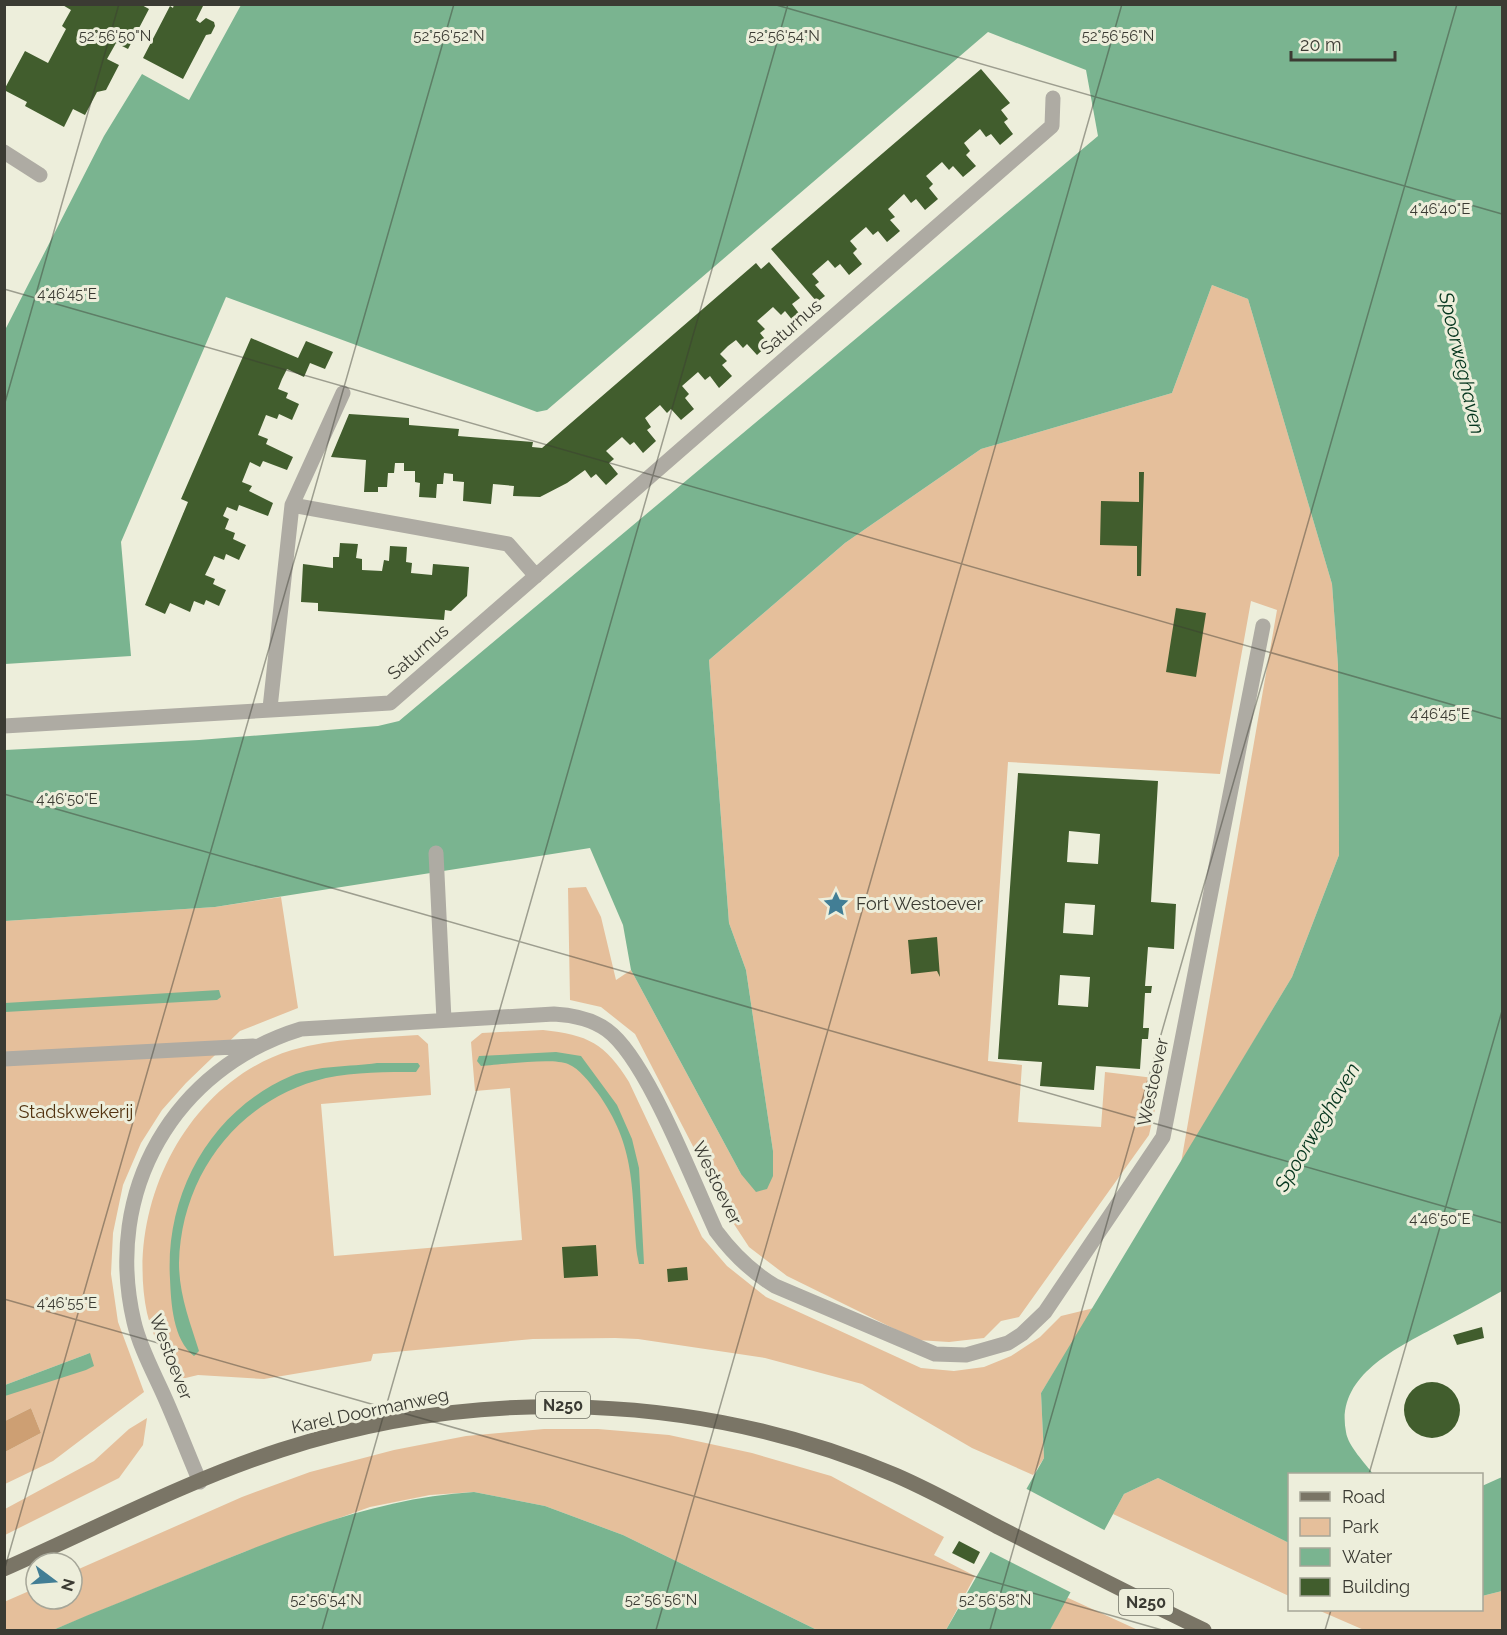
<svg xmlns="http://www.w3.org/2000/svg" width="1507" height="1635" viewBox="0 0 1507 1635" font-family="Raleway,sans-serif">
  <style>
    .green { fill: #e5bf9b }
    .forest { fill: #cd9f73 }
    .water { fill: #7ab490 }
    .pier { fill: #edeedb }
    .building { fill: #415d2d; fill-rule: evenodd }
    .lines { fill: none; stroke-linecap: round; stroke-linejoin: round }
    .service { stroke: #aeaba3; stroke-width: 15 }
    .minor { stroke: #aeaba3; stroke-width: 15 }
    .primary { stroke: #7a7566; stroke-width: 15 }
    .ticks { fill: none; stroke: #3b3b33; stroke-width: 1.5; stroke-opacity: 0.45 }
    .labels { text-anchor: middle; stroke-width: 6; stroke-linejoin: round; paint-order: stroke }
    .shield { fill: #edeedb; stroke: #707165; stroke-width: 1.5 }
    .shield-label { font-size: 16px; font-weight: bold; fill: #3b3b33 }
    .street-label { font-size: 18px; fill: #3b3b33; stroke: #edeedb }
    .poi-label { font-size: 18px; fill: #3b3b33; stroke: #edeedb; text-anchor: start }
    .park-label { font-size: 18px; fill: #523310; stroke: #edeedb }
    .water-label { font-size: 20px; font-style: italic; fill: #04351d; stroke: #edeedb }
    .ticks-label { font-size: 15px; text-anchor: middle; fill: #3b3b33; stroke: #edeedb; stroke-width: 6; stroke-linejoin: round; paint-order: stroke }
  </style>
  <rect width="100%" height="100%" fill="#edeedb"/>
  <path class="green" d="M1212 285 1248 299 1332 584 1338 665 1339 855 1292 977 1181 1163 1277 610 1251 601 1220 774 1008 762 988 1061 1022 1065 1018 1122 1101 1127 1105 1072 1162 1079 1149 1135 1019 1317 1001 1321 984 1338 949 1342 917 1340 787 1276 749 1247 730 1218 635 1034 601 1007 570 1000 568 888 586 887 601 917 616 980 631 970 741 1174 773 1176V1151L746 970 729 923 709 660 845 543 981 449 1172 393Z
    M281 897 298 1008 240 1031 186 1083 162 1110 141 1143 123 1185 113 1233 111 1274 118 1322 144 1392 53 1461 5 1484V1452L41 1433 31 1408 5 1421V1396L90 1353 5 1385V921L215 907Z
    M543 1030C588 1035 605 1043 629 1082L702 1237 727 1266 766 1297 921 1368 954 1371 984 1367 1011 1356 1040 1337 1061 1316 1094 1308 1041 1393 1044 1458 1033 1475 972 1448 862 1384 765 1358 638 1339 615 1338 533 1339 373 1354 371 1361 264 1379 198 1375 173 1381C165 1359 152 1335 147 1313 125 1207 186 1082 292 1050 334 1038 376 1038 418 1035L428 1044 431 1095 321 1104 334 1256 522 1240 510 1088 475 1091 471 1042 482 1033Z
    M147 1418 143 1445 119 1478 5 1535V1509L94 1461 129 1429Z
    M544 1429H598L669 1435 752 1453 831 1476 944 1537 934 1555 975 1576 946 1630H817L623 1535 545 1506 474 1492 430 1495 370 1507 244 1552 53 1630H5L4 1602 36 1588V1599H72V1572L242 1497 310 1472 394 1450 466 1436Z
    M1158 1478 1289 1543V1596L1113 1514 1124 1494Z
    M1502 1591V1630H1364L1318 1610H1482V1596Z
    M1066 1597 1138 1630H1050Z"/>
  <path class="forest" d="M31 1408 41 1433 5 1452V1421Z"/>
  <path class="water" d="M241 5H1502V1291C1480 1303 1457 1316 1434 1328 1395 1349 1335 1377 1346 1432 1348 1446 1365 1463 1373 1474H1290L1289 1543 1158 1478 1124 1494 1050 1630H946L1044 1458 1041 1393 1292 977 1339 855 1338 665 1332 584 1248 299 1212 285 1172 393 981 449 845 543 709 660 729 923 746 970 773 1151V1176L767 1189 756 1192 741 1174 631 970 623 925 590 848 215 907 5 921V750L199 740 378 726 399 721 1098 136 1086 70 988 32 547 410 537 412 226 297 121 542 131 656 5 664V330L104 136 142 74 189 100Z
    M219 990 221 997 217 1000 5 1012V1003Z
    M556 1052 581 1056 617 1105 632 1139 639 1168 644 1264H639L637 1254C631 1190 637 1147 597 1092 589 1082 580 1069 568 1064 552 1057 501 1065 481 1066L477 1061 479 1056Z
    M377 1063H418L420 1066 416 1072C387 1072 355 1072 326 1078 238 1099 181 1175 179 1263 179 1295 190 1322 199 1351L194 1356C173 1340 171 1303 170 1279 165 1194 210 1111 291 1076 317 1065 350 1067 377 1063Z
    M90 1353 94 1366 86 1370 5 1396V1385Z
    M1502 1477V1591L1482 1596V1486Z
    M474 1492 545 1506 623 1535 817 1630H53C99 1610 146 1592 192 1573 283 1536 375 1498 474 1492Z"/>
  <path class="pier" d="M1023 1487 1106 1531 1072 1593 987 1550Z"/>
  <path class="building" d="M61 4H140L149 9 128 49 116 43 107 59 119 65 106 90 97 92 85 115 73 109 64 127 25 106 27 102 4 90 25 51 48 63 66 29 62 26 71 10Z
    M174 4 203 6 196 20 200 23 206 18 214 22 215 26 211 34 206 35 183 79 143 58 170 6 173 8Z
    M981 69 1010 103 1001 110 1008 119 1004 122 1013 134 1000 145 991 134 986 137 980 129 964 143 970 151 966 155 976 166 969 172 963 177 953 166 949 170 942 162 926 176 933 184 929 188 938 199 925 210 916 199 911 203 904 194 888 209 895 217 890 220 900 231 893 237 887 242 878 231 873 235 866 227 850 241 857 249 853 253 862 264 849 275 840 264 835 268 828 260 812 274 819 282 815 285 825 296 817 302 771 249Z
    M769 262 800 298 792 304 801 316 794 322 785 311 781 315 773 307 757 321 765 329 760 333 769 344 757 355 747 344 743 348 736 340 728 346 720 354 727 361 722 365 732 376 719 388 710 376 705 380 698 372 682 386 689 394 685 398 694 409 681 420 671 409 667 413 660 405 645 418 651 427 647 430 656 441 643 453 634 442 630 445 622 437 606 451 614 459 609 463 618 474 606 485 596 474 591 478 585 470 567 483 540 497 513 496 514 486 493 484 491 504 463 501 464 482 453 481V474L444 473 443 484H437L436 498 419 497 420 483 415 482V471H404V463H395L394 473H388L387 487H378V492H364L366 460 331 457 349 414 409 418V425L459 429 458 436 533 442 532 447 542 448 756 263 761 269Z
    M251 338 298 358 306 341 333 352 325 369 310 363 304 377 287 369 282 379 278 389 288 393 286 398 299 404 292 420 279 414 277 419 266 415 258 435 268 439 266 444 293 457 287 470 263 461 260 467 250 462 242 482 252 486 249 491 273 503 268 516 239 505 237 511 227 507 223 516 229 519 225 529 235 533 233 539 246 545 239 560 226 554 224 560 214 556 210 565 205 575 215 579 213 584 226 590 219 606 206 600 204 605 194 601 190 612 170 603 165 614 145 605 188 502 181 499Z
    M1139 472H1144L1141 576H1137V546L1100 545 1101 501 1139 502Z
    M340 543 358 544 356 558 362 559V570L382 571 384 560 389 561 390 546 407 547 406 562 412 563 411 573 432 575 433 564 469 567 467 596 451 611 445 610 444 620 318 611V603L301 602 303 564 333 568V557H339Z
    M1176 608 1206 613 1196 677 1166 672Z
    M1018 773 1158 781 1151 902 1176 904 1174 949 1148 947 1145 986H1152L1151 993H1145L1143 1028H1149L1148 1039H1142L1140 1069 1096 1066 1094 1090 1040 1086 1042 1062 998 1059ZM1069 831 1100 834 1098 864 1067 862ZM1065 903 1095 905 1093 935 1063 933ZM1060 975 1090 977 1088 1007 1058 1005Z
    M937 937 940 977 937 971 911 974 908 940Z
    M596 1245 598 1276 564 1278 562 1247Z
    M687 1267 688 1280 668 1282 667 1269Z
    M1482 1327 1484 1338 1457 1345 1453 1335Z
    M1404 1410a28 28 0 1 1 56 0a28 28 0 1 1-56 0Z
    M959 1541 980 1552 974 1564 952 1553Z"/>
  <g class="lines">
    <path class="service" d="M436 853 444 1020
      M4 1059 253 1046
      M200 1482C188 1454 177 1425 165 1398 154 1373 140 1348 134 1322 103 1191 174 1068 301 1029L554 1014C571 1015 592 1019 607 1030 647 1059 693 1182 716 1231 733 1254 750 1271 775 1286L935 1354 966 1355 1008 1343 1022 1334 1045 1312 1163 1137 1263 626"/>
    <path class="minor" d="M4 152 40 175
      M292 505 508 544 536 576
      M270 708 292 505 343 393
      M4 726 390 703 1052 126 1053 98"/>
    <path class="primary" d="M4 1569C95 1529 186 1481 281 1450 481 1385 701 1393 895 1475 930 1490 964 1509 998 1527 1066 1561 1135 1597 1204 1630"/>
  </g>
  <path class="ticks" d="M773 4 1502 214M4 289 1502 719M4 406 119 4M4 794 1502 1223M4 1299 1162 1630M1369 1474 1502 1011M4 1571 454 4M322 1630 788 4M656 1630 1122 4M990 1630 1457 4M1325 1630 1331 1610"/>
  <defs>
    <g id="sight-bare" transform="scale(2.07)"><path d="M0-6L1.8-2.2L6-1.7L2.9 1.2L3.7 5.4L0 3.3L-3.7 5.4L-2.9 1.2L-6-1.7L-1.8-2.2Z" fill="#427e95" stroke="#edeedb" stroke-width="2.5" paint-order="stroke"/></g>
  </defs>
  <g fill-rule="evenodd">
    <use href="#sight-bare" x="836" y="904"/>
  </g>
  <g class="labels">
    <g class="shield">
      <rect x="536" y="1392" width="54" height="26" rx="4.5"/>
      <rect x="1119" y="1589" width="54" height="26" rx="4.5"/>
    </g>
    <g class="shield-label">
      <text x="563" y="1411">N250</text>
      <text x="1146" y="1608">N250</text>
    </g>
    <g class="street-label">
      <text transform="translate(791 327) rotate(-41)" y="6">Saturnus</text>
      <text transform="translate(418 652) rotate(-41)" y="6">Saturnus</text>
      <text transform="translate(1153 1082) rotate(-78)" y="6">Westoever</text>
      <text transform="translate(717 1183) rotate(64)" y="6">Westoever</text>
      <text transform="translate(171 1357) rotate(69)" y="6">Westoever</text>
      <text transform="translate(370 1411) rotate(-12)" y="6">Karel Doormanweg</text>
    </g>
    <g class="poi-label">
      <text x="856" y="910">Fort Westoever</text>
    </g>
    <g class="park-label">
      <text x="76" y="1118">Stadskwekerij</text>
    </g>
    <g class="water-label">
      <text transform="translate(1462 363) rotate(77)" y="7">Spoorweghaven</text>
      <text transform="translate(1317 1127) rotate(-59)" y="7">Spoorweghaven</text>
    </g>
  </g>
  <g class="ticks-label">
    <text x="115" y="41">52°56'50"N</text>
    <text x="449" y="41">52°56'52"N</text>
    <text x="784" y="41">52°56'54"N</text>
    <text x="1118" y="41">52°56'56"N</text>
    <text x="1440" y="214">4°46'40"E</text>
    <text x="67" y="299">4°46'45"E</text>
    <text x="1440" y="719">4°46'45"E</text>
    <text x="67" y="804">4°46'50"E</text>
    <text x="1440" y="1224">4°46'50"E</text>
    <text x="67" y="1308">4°46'55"E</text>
    <text x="326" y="1605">52°56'54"N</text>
    <text x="661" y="1605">52°56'56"N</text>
    <text x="995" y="1605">52°56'58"N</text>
  </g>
  <rect width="1507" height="1635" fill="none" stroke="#3b3b33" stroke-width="12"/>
  <rect x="1288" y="1473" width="195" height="138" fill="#edeedb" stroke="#a6a698" stroke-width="1.5"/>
  <rect x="1300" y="1492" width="30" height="9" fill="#7a7566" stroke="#a6a698" stroke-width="1.5"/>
  <text x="1342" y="1503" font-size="18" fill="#3b3b33">Road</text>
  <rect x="1300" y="1518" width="30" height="18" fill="#e5bf9b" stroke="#a6a698" stroke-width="1.5"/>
  <text x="1342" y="1533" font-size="18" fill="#3b3b33">Park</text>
  <rect x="1300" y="1548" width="30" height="18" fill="#7ab490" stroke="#a6a698" stroke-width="1.5"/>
  <text x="1342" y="1563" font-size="18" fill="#3b3b33">Water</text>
  <rect x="1300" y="1578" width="30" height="18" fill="#415d2d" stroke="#a6a698" stroke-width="1.5"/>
  <text x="1342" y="1593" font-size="18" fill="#3b3b33">Building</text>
  <g transform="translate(54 1581) rotate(106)"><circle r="28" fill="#edeedb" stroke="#a6a698" stroke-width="1.5"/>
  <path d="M0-4.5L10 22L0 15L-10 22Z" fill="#427e95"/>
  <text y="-9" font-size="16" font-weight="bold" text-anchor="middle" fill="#3b3b33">N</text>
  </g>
  <path d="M1291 51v9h104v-9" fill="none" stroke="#3b3b33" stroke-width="3"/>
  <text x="1300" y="51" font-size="18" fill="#3b3b33" stroke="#edeedb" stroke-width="4.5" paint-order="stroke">20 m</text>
</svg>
